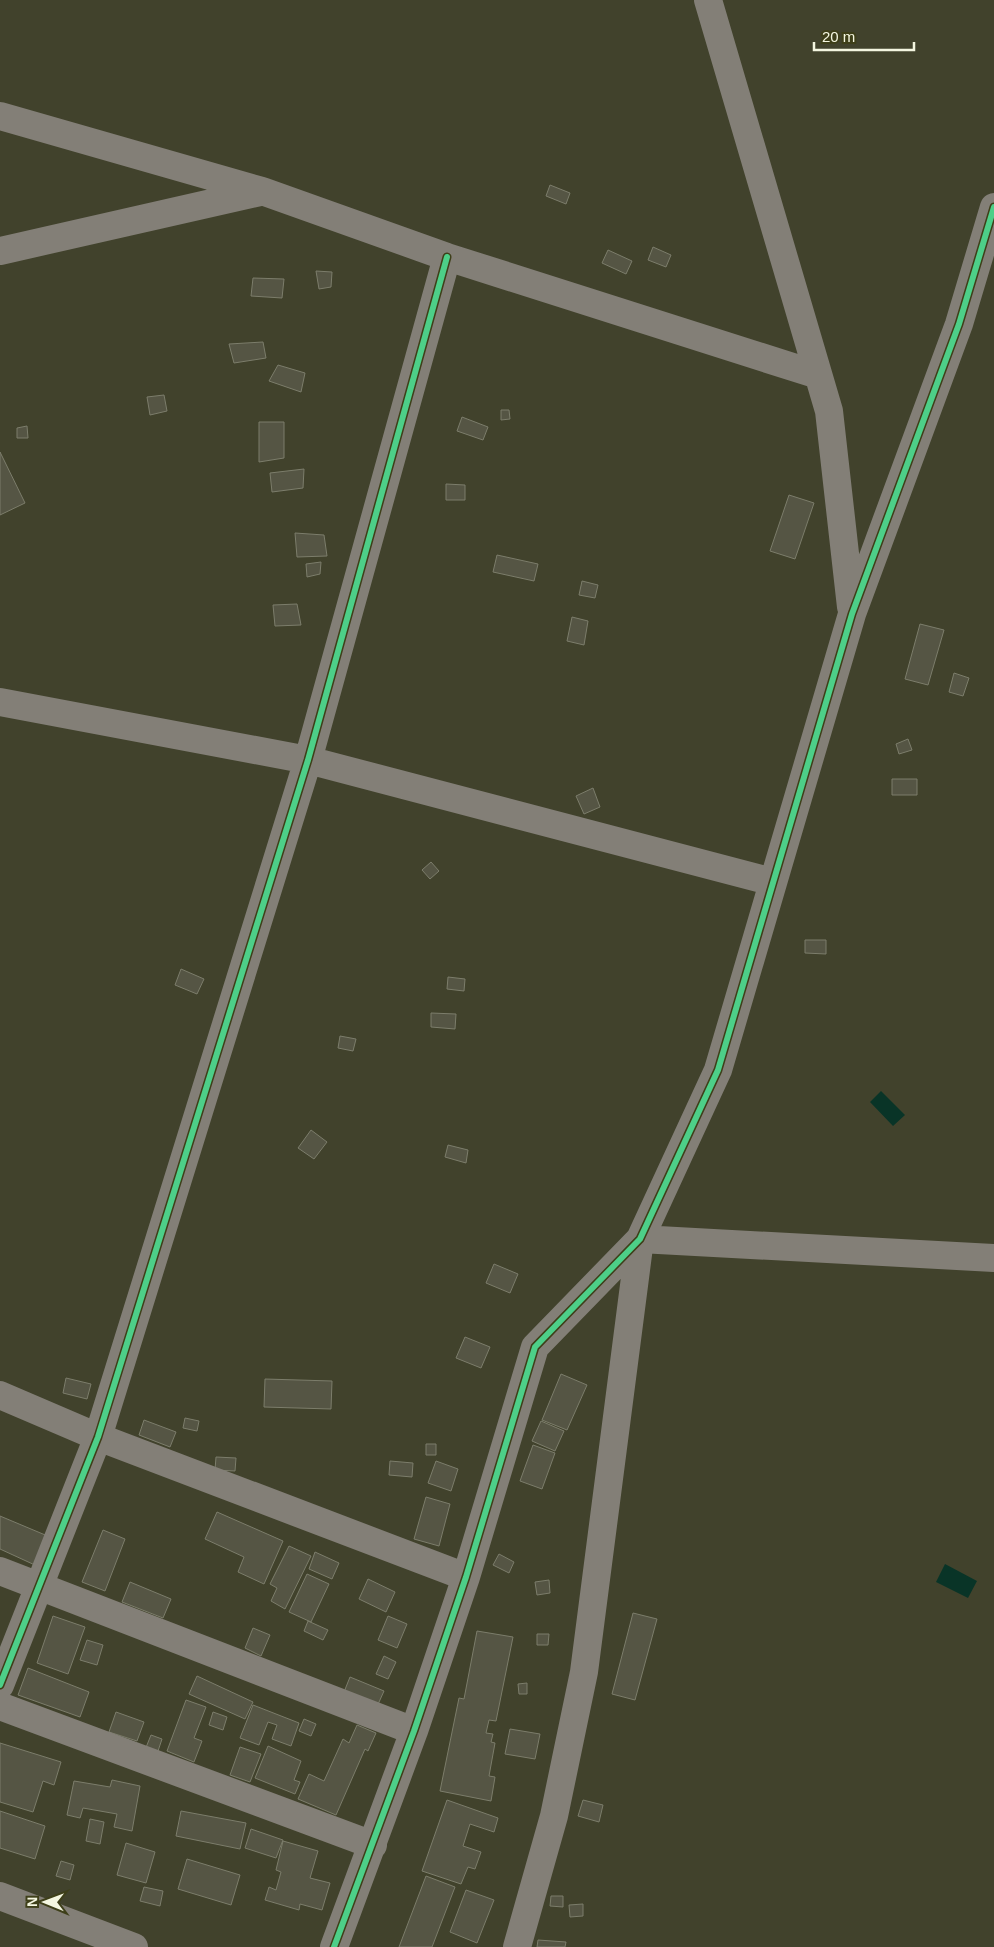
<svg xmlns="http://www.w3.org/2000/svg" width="994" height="1947" viewBox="0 0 994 1947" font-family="Arial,sans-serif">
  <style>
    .water { fill: #093427 }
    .building { fill: #554; stroke: #7c7d6b }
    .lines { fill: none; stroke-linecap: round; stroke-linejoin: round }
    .minor { stroke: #837f77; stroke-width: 28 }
    .cycleway-casing { stroke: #3e3f19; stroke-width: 9 }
    .cycleway { stroke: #4dcf88; stroke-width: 6 }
  </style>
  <rect width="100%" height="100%" fill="#41422c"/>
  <path class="water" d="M881 1091 905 1115 893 1126 870 1102Z
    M945 1564 977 1581 968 1598 936 1582Z"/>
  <path class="building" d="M550 185 570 193 566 204 546 196Z
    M653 247 671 255 666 267 648 260Z
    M608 250 632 261 626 274 602 263Z
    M316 271 332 272 331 287 319 289Z
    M253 278 284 279 282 298 251 296Z
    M263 342 266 358 234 363 229 344Z
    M278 365 305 373 301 392 269 381Z
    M164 395 167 411 150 415 147 397Z
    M501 410H509L510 419 501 420Z
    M462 417 488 427 483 440 457 431Z
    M259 422H284V458L259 462Z
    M27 426 28 438H17V428Z
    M0 452 25 503 0 515Z
    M304 469 303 488 272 492 270 473Z
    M446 484 465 485V500H446Z
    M789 495 814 503 795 559 770 551Z
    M295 533 324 535 327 556 297 557Z
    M497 555 538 564 534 581 493 572Z
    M321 562 320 574 307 577 306 564Z
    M582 581 598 585 595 598 579 595Z
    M297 604 301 625 275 626 273 605Z
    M572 617 588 621 584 645 567 641Z
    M920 624 944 630 928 685 905 679Z
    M954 673 969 678 963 696 949 692Z
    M908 739 912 750 899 754 896 744Z
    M892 779H917V795H892Z
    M593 788 600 807 584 814 576 796Z
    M431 862 439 871 430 879 422 870Z
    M805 940H826V954L805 953Z
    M181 969 204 979 197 994 175 985Z
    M448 977 465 979 464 991 447 989Z
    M431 1013 456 1014 455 1029 431 1027Z
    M340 1036 356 1039 353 1051 338 1048Z
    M311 1130 327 1142 314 1159 298 1148Z
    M448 1145 468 1150 466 1163 445 1157Z
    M494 1264 518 1274 510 1293 486 1283Z
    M465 1337 490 1347 481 1368 456 1358Z
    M561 1374 587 1385 567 1430 542 1420Z
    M66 1378 91 1384 87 1399 63 1393Z
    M265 1379 332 1381 331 1409 264 1407Z
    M185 1418 199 1421 197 1431 183 1428Z
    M144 1420 176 1432 170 1447 139 1435Z
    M541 1421 564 1431 555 1451 532 1441Z
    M426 1444H436V1455H426Z
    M533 1445 555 1453 542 1489 520 1481Z
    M216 1457 236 1458 235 1471 215 1470Z
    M390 1461 413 1463 412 1477 389 1475Z
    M436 1461 458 1469 451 1491 428 1483Z
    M426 1497 450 1504 439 1546 414 1539Z
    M217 1512 283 1541 264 1584 238 1572 244 1557 205 1539Z
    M0 1516 50 1537 37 1566 0 1549Z
    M103 1530 125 1539 105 1591 82 1582Z
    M289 1546 311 1556 285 1609 271 1601 277 1588 270 1584Z
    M315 1552 339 1563 332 1579 309 1569Z
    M499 1554 514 1562 509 1573 493 1565Z
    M307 1574 329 1584 311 1622 289 1612Z
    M368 1579 395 1592 386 1612 359 1599Z
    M549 1580 550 1593 537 1595 535 1582Z
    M130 1582 171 1599 163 1618 122 1602Z
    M633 1613 657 1619 635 1700 612 1694Z
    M53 1616 85 1627 68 1674 37 1663Z
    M388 1616 407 1624 397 1648 378 1640Z
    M308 1621 328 1630 323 1640 304 1631Z
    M253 1628 270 1635 261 1656 245 1648Z
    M477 1631 513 1637 496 1721 489 1720 486 1733 493 1734 491 1742 495 1743 489 1776 495 1777 491 1801 440 1791 459 1698 464 1699Z
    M537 1634H549L548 1645H537Z
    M87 1640 103 1645 97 1665 80 1660Z
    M384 1656 396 1662 388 1679 376 1674Z
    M28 1668 89 1692 80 1717 18 1695Z
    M197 1676 253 1702 245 1719 189 1694Z
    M350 1677 384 1691 375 1711 342 1697Z
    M527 1683V1694H519L518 1684Z
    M186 1700 206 1707 194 1738 202 1741 194 1762 167 1751Z
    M253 1705 299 1723 291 1746 272 1739 277 1725 268 1722 259 1745 240 1738Z
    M116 1712 144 1722 137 1741 109 1732Z
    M213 1712 227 1717 223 1730 209 1725Z
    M304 1719 316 1724 311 1736 299 1731Z
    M357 1725 376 1733 368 1751 365 1749 336 1815 298 1799 309 1774 324 1781 343 1739 349 1743Z
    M510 1729 540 1734 535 1759 505 1754Z
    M151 1735 162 1739 157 1754 145 1750Z
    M0 1743 61 1762 54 1785 43 1781 33 1812 0 1802Z
    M268 1746 301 1761 294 1780 300 1782 295 1794 255 1778Z
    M240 1747 261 1754 250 1782 230 1775Z
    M112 1780 140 1786 132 1831 114 1827 117 1814 83 1808 80 1818 67 1815 74 1781 110 1787Z
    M447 1800 498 1818 494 1832 470 1824 463 1846 481 1852 475 1869 468 1867 461 1884 422 1871Z
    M583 1800 603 1805 599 1822 578 1816Z
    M0 1811 45 1826 35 1859 0 1848Z
    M181 1811 246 1823 240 1849 176 1836Z
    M90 1819 104 1822 100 1844 86 1841Z
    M251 1829 283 1840 276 1858 245 1848Z
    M283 1841 318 1851 310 1878 330 1883 322 1910 300 1904 299 1910 265 1900 269 1887 276 1890 281 1872 276 1870Z
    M126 1843 155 1852 146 1883 117 1875Z
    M187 1859 240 1875 231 1905 178 1889Z
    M61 1861 74 1865 70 1880 56 1876Z
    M426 1876 455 1887 432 1947H399Z
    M144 1887 163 1891 160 1906 140 1901Z
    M466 1890 494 1900 477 1943 450 1932Z
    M551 1896H563V1907L550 1906Z
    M583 1904V1916L570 1917 569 1905Z
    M538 1940 566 1942 565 1947H537Z"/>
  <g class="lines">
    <path class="minor" d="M708 0 829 411 851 607
      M0 116 262 191 447 257 818 375
      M0 251 260 192
      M0 702 308 760 773 882
      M0 1395 98 1437 466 1577
      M0 1571 414 1731
      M0 1685 98 1437 308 760 447 257
      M0 1706 373 1845
      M0 1896 134 1947
      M334 1947 414 1731 466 1577 535 1347 640 1239 718 1070 852 614 959 324 994 207
      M517 1947 554 1816 584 1672 640 1239 994 1258"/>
    <g class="cycleway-casing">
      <path id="cycleway" d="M0 1685 98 1437 308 760 447 257
        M334 1947 414 1731 466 1577 535 1347 640 1239 718 1070 852 614 959 324 994 207"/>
    </g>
    <use href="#cycleway" class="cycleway"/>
  </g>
  <g transform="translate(45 1902) rotate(271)" stroke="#3e3f19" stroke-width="4" paint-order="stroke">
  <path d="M0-4L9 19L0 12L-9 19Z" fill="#f4f6e0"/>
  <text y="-8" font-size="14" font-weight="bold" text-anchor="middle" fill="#f4f6e0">N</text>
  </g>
  <path d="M814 42v8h100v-8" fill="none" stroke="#f4f6e0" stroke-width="2.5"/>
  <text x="822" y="42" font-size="15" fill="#f4f6e0" stroke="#3e3f19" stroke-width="4" paint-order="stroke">20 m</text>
</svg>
